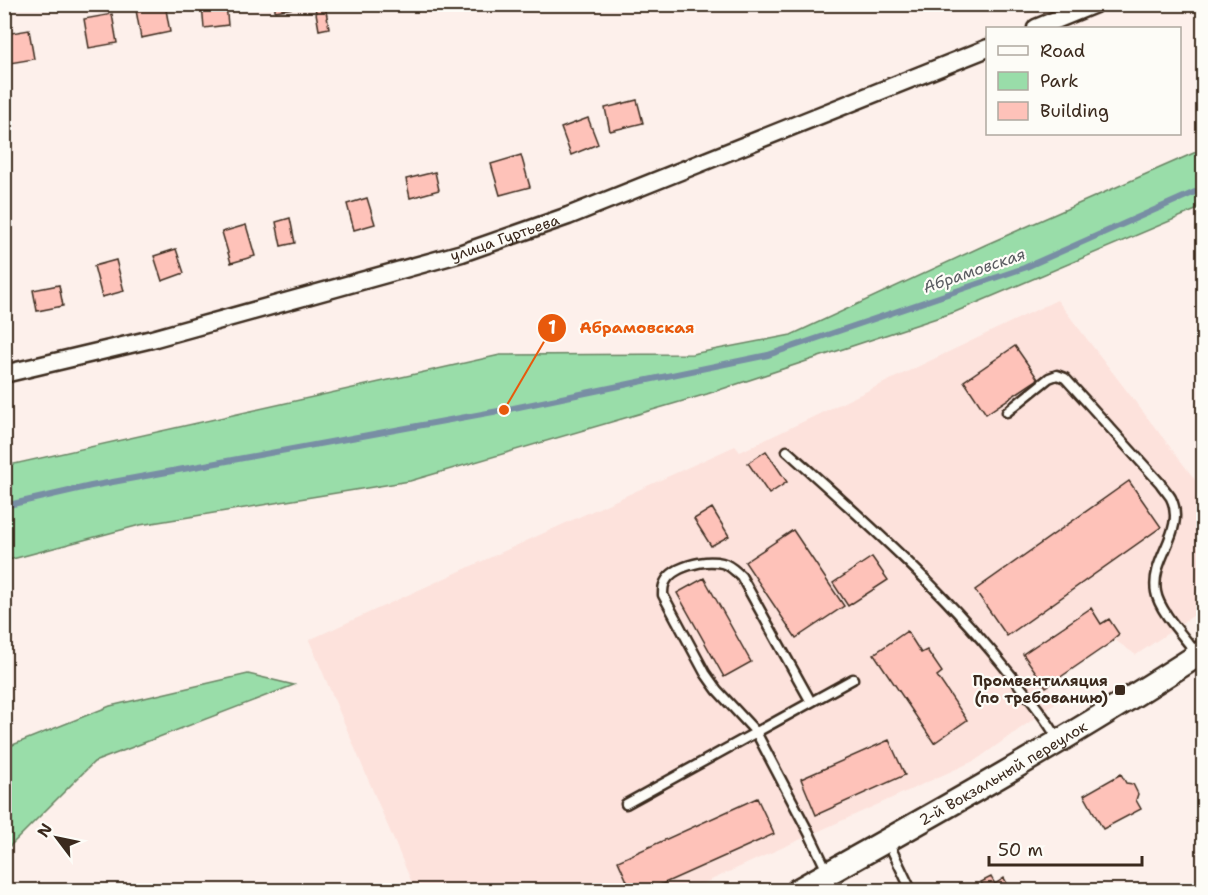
<svg xmlns="http://www.w3.org/2000/svg" width="1208" height="895" viewBox="0 0 1208 895" font-family="'Shantell Sans',sans-serif">
  <style>
    .built { fill: #fde2dc }
    .green { fill: #99dda9; stroke: #6a8464; stroke-width: 1.5 }
    .lines { fill: none; stroke-linecap: round; stroke-linejoin: round }
    .stream { stroke: #788ea4; stroke-width: 6 }
    .building { fill: #fec2b9; stroke: #3b2a1e; stroke-width: 1.5 }
    .lane-casing { stroke: #3b2a1e; stroke-width: 13 }
    .street-casing { stroke: #3b2a1e; stroke-width: 21 }
    .secondary-casing { stroke: #3b2a1e; stroke-width: 27 }
    .lane { stroke: #fdfcf7; stroke-width: 8 }
    .street { stroke: #fdfcf7; stroke-width: 16 }
    .secondary { stroke: #fdfcf7; stroke-width: 22 }
    .poi-dot { fill: #3b2a1e; stroke: #fdfcf7; stroke-width: 2 }
    .labels { text-anchor: middle; stroke-width: 4.5; stroke-linejoin: round; paint-order: stroke }
    .street-label { font-size: 15px; fill: #3b2a1e; stroke: #fdfcf7 }
    .poi-label { font-size: 15px; font-weight: bold; fill: #3b2a1e; stroke: #fdfcf7; text-anchor: end }
    .water-label { font-size: 16px; font-style: italic; fill: #5a5c61; stroke: #fdfcf7 }
    .leader { fill: none; stroke: #e8590c; stroke-width: 2 }
    .callout-dot { fill: #e8590c; stroke: #fdfcf7; stroke-width: 2 }
    .mark-label { font-size: 18px; text-anchor: middle; font-weight: bold; fill: #fff }
    .callout-label { font-size: 16px; text-anchor: middle; font-weight: bold; fill: #e8590c; stroke: #fdfcf7; stroke-width: 4.5; stroke-linejoin: round; paint-order: stroke }
  </style>
  <rect width="100%" height="100%" fill="#fdf0eb"/>
  <filter id="ink" filterUnits="userSpaceOnUse"><feTurbulence type="fractalNoise" baseFrequency=".0167" numOctaves="2"/><feDisplacementMap in="SourceGraphic" scale="12" xChannelSelector="R" yChannelSelector="G"/><feConvolveMatrix kernelMatrix="1 2 1 2 8 2 1 2 1" color-interpolation-filters="sRGB"/></filter>
  <g filter="url(#ink)">
    <path class="built" d="M1057 300 1203 490V609L1136 655 1115 640 1113 641 1049 685 1055 704 976 760 689 890H415L309 640 735 446 740 452Z"/>
    <path class="green" d="M1203 149V207L955 312 707 394 410 481 140 525 5 561V466L500 355 692 354 791 335 985 245Z
      M248 674 294 685 94 762 5 851V748L110 706Z"/>
    <g class="lines">
      <path class="stream" d="M4 506 91 486 504 410 768 355 1024 268 1204 188"/>
    </g>
    <path class="building" d="M165 4 170 32 141 38 136 10Z
      M202 4H226L228 25 204 28Z
      M275 4H293V8L275 11Z
      M325 5 329 28 319 30 315 7Z
      M112 14 117 43 89 48 84 19Z
      M29 30 34 59 10 63 5 34Z
      M637 100 643 123 610 131 605 108Z
      M588 118 598 144 571 155 561 128Z
      M521 155 530 187 500 195 491 164Z
      M435 172 439 190 410 198 406 179Z
      M367 198 375 224 354 230 347 204Z
      M290 218 295 243 281 246 276 222Z
      M246 225 255 256 231 263 222 232Z
      M176 249 184 273 162 281 154 256Z
      M116 260 124 291 102 297 94 266Z
      M59 285 63 306 37 311 33 290Z
      M1015 346 1038 379 986 414 964 381Z
      M766 451 787 482 769 494 748 463Z
      M1129 481 1161 527 1007 636 975 590Z
      M712 508 729 536 711 546 694 519Z
      M793 530 844 606 796 638 745 562Z
      M872 557 888 580 848 606 833 583Z
      M704 578 751 662 724 677 677 593Z
      M1091 608 1101 624 1109 619 1119 634 1112 640 1113 641 1046 687 1023 654Z
      M907 631 921 653 927 650 942 672 937 676 967 720 934 743 874 654Z
      M889 740 905 775 816 815 801 779Z
      M1121 774 1126 783 1133 784 1138 794 1136 800 1141 809 1103 829 1084 795Z
      M757 798 774 834 649 890H631L618 861Z
      M991 877 995 884 1004 878 1011 890H982L985 889 981 882Z"/>
    <g class="lines">
      <g class="lane-casing">
        <path id="lane" d="M1007 412 1049 378 1057 375 1065 378 1160 483C1163 488 1168 493 1171 498 1187 531 1150 558 1156 592 1159 611 1185 638 1197 654
          M787 451C863 519 938 585 1002 664 1022 689 1043 713 1059 741
          M811 702 741 576C735 571 730 565 722 563 705 559 670 566 664 585 663 588 663 592 663 595L705 673 717 690 756 732 810 835 828 873
          M626 804 853 679
          M888 842 911 890"/>
      </g>
      <g class="street-casing">
        <g id="street">
          <path d="M1036 28 1095 4"/>
          <path id="s1" d="M4 374 152 339 462 253 568 216 988 48"/>
        </g>
      </g>
      <g class="secondary-casing">
        <g id="secondary">
          <path id="s2" d="M798 890C935 814 1072 737 1204 651"/>
        </g>
      </g>
      <use href="#lane" class="lane"/>
      <use href="#street" class="street"/>
      <use href="#secondary" class="secondary"/>
    </g>
  </g>
  <rect class="poi-dot" x="1114" y="684" width="12" height="12" rx="3"/>
  <g class="labels">
    <g class="street-label">
      <text dy="5" stroke="none"><textPath href="#s1" startOffset="519">улица Гуртьева</textPath></text>
      <text dy="5" stroke="none"><textPath href="#s2" startOffset="236">2-й Вокзальный переулок</textPath></text>
    </g>
    <g class="poi-label">
      <text x="1108" y="686">Промвентиляция<tspan x="1108" dy="17">(по требованию)</tspan></text>
    </g>
    <g class="water-label">
      <text transform="translate(974 270) rotate(-19)" y="6">Абрамовская</text>
    </g>
  </g>
  <path class="leader" d="M504 410L552 328"/>
  <g class="callout-dot">
    <circle cx="504" cy="410" r="6"/>
    <circle cx="552" cy="328" r="15"/>
  </g>
  <g class="mark-label">
    <text x="552" y="334">1</text>
  </g>
  <g class="callout-label">
    <text x="637" y="333">Абрамовская</text>
  </g>
  <rect width="1208" height="895" fill="none" stroke="#fdfcf7" stroke-width="24"/>
  <rect x="12" y="12" width="1184" height="871" fill="none" stroke="#3b2a1e" stroke-width="2" filter="url(#ink)"/>
  <rect x="986" y="27" width="195" height="108" fill="#fdfcf7" stroke="#afa8a0" stroke-width="1.5"/>
  <rect x="998" y="46" width="30" height="9" fill="#fdfcf7" stroke="#afa8a0" stroke-width="1.5"/>
  <text x="1040" y="57" font-size="18" fill="#3b2a1e">Road</text>
  <rect x="998" y="72" width="30" height="18" fill="#99dda9" stroke="#afa8a0" stroke-width="1.5"/>
  <text x="1040" y="87" font-size="18" fill="#3b2a1e">Park</text>
  <rect x="998" y="102" width="30" height="18" fill="#fec2b9" stroke="#afa8a0" stroke-width="1.5"/>
  <text x="1040" y="117" font-size="18" fill="#3b2a1e">Building</text>
  <g transform="translate(57 838) rotate(302)" stroke="#fdfcf7" stroke-width="4.5" paint-order="stroke">
  <path d="M0-4.5L10 22L0 15L-10 22Z" fill="#3b2a1e"/>
  <text y="-9" font-size="16" font-weight="bold" text-anchor="middle" fill="#3b2a1e">N</text>
  </g>
  <path d="M989 856v9h153v-9" fill="none" stroke="#3b2a1e" stroke-width="3"/>
  <text x="998" y="856" font-size="18" fill="#3b2a1e" stroke="#fdfcf7" stroke-width="4.5" paint-order="stroke">50 m</text>
</svg>
